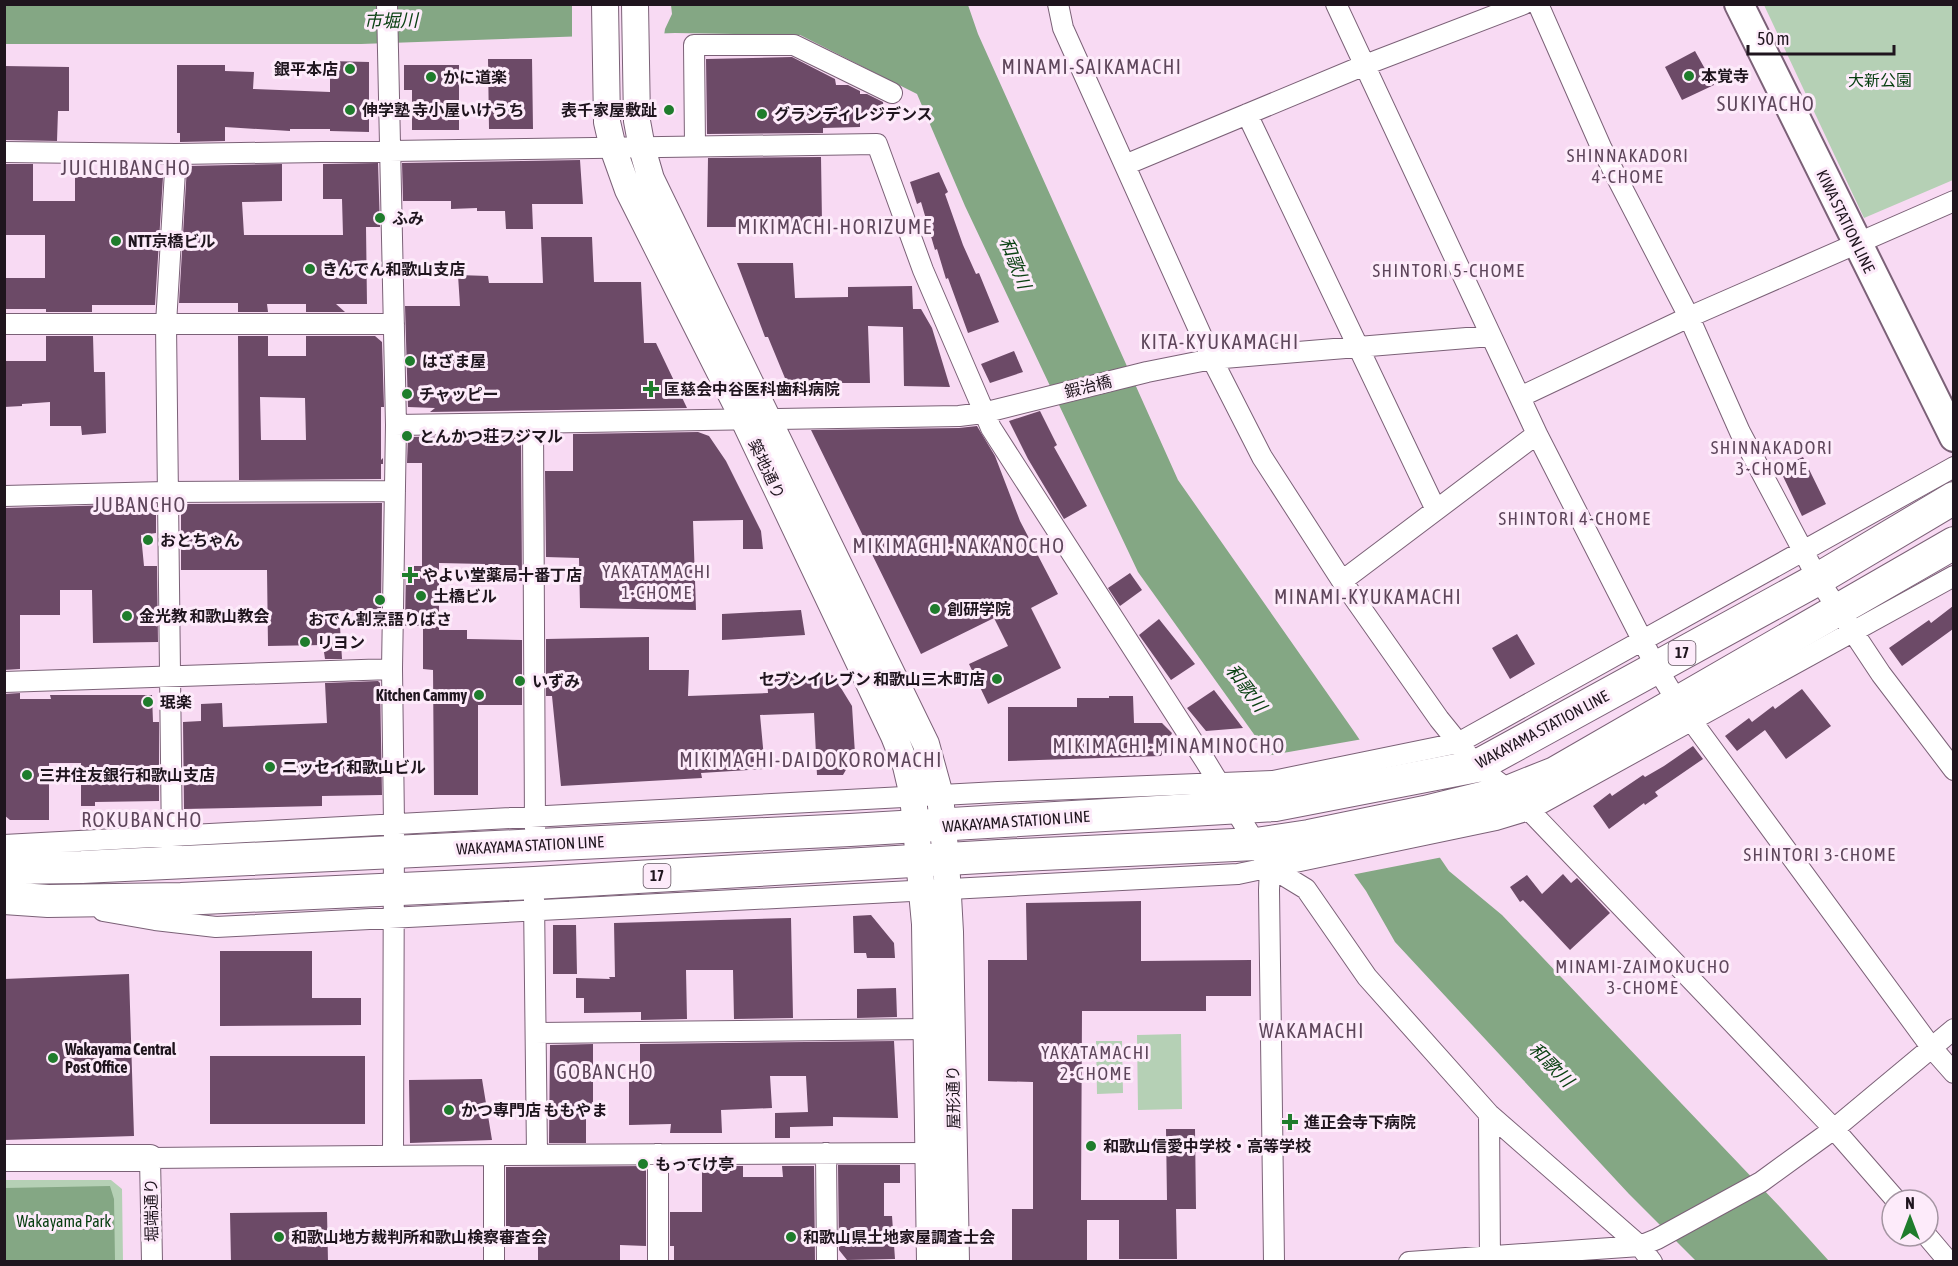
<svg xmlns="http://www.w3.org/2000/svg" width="1958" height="1266" viewBox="0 0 1958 1266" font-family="'Asap Condensed','Noto Sans JP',sans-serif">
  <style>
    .green { fill: #b5d0b5 }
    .water { fill: #84a784 }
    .pier { fill: #f8daf3 }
    .building { fill: #6c4a67; fill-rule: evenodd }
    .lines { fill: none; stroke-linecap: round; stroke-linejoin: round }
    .minor-casing { stroke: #7b6177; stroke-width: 22 }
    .tertiary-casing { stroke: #7b6177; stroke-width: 28 }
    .secondary-casing { stroke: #7b6177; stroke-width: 32 }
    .primary-casing { stroke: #7b6177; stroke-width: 34 }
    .minor { stroke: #fff; stroke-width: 20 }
    .tertiary { stroke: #fff; stroke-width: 26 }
    .secondary { stroke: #fff; stroke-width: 28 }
    .primary { stroke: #fff; stroke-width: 32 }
    .poi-dot { fill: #1f7c2c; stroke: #fdebfa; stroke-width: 2 }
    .labels { text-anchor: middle; stroke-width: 6; stroke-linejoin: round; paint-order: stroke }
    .shield { fill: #fdebfa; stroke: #625560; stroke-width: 1.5 }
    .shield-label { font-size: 15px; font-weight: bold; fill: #1f151e }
    .poi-label { font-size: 16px; font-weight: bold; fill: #1f151e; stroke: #fdebfa; text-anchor: start }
    .park-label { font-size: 16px; fill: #063d0f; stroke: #fdebfa }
    .street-label { font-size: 16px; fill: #1f151e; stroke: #fdebfa }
    .water-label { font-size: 18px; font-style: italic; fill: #0b4113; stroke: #fdebfa }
    .neighbourhood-label { font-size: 18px; letter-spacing: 1.5px; fill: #5e465b; stroke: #fdebfa }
    .quarter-label { font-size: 20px; letter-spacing: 1.5px; fill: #5e465b; stroke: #fdebfa }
  </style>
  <rect width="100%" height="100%" fill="#f8daf3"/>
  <path class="green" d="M1764 5H1953V180L1864 218Z
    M1181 1034 1182 1109 1138 1110 1137 1035Z
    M1096 1041H1122L1123 1093 1097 1094Z
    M4 1180H111L122 1189 123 1261H5Z"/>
  <path class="water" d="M4 5H968L978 34 1178 480 1353 730 1449 871 1502 915 1780 1207 1829 1261H1696L1629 1194 1395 942 1366 891 1138 572 965 206 917 94 800 35 675 33 361 44H5Z
    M110 1186 114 1199 115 1261H5V1188Z"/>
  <path class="pier" d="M572 5H671L672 14 665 29 664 36 572 39Z
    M1363 739 1443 857 1351 875 1266 756Z"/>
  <path class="building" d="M1695 51 1714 85 1682 100 1665 67Z
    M792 57 835 79 836 85H848L860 91V94H867L883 102 884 113 860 114V127L823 128V133L707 134 706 59Z
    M488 59H532L533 129H489Z
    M330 61 369 62V132L330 131V129H290V131L225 127V141L180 142V133H177V65H225V71L254 72 253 89 330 92Z
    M404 65H459V130H412V90H404Z
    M4 66 69 67V111H58L57 141 4 140Z
    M821 157 822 223H762V227H707L708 158Z
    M580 160 583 204H532L533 229H506L505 211H477V208L451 209V201H403L402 163Z
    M378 163 380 227H366L367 304H336L345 312H306V304H267L268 312H238V303H179L187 166 282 164V201L242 202 244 235H343L342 199H323V164Z
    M4 164H33V201H75V177H163L155 305H92V312H46V309H4V278H45V235H4Z
    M939 172 948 192 945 194 963 245 976 274 979 273 999 322 968 333 948 278 946 279 937 249 935 250 921 202 917 204 910 182Z
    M541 237H592L594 282H641L644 343H656L687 408 430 412 435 408 408 407 405 306H460L458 275 488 276 489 283H543Z
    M737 263H793L795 298 848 297V287L912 286 913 309H921L932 328 950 387 904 386 903 327 868 326 870 383H787L768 337H765Z
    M46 336H93L94 372H105L106 433 82 435 81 426H50V402L22 404V406L4 407V361H46Z
    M238 336H268V356H306V336H375L382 342 384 407H381V460L383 458V464H381V479L239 480ZM260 397 305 398 306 440H261Z
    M1014 351 1023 372 990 383 981 364Z
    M1040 411 1057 445 1054 447 1087 506 1064 519 1028 459 1009 421Z
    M977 426 995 456 1020 521 1058 594 1031 608 1061 668 988 704 969 664 1008 646 994 618 921 654 811 430 959 428Z
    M698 432 709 436 726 461 761 531 763 549H743V520L693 521 696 610 580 608 579 558 546 557 545 471H573V434Z
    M521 435 522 581H485V564L439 563V630H467V639L522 640V705H478V795H434L433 670 423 669V626H405L406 566H422V463H407L408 437Z
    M1803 457 1826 504 1802 516 1779 468Z
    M382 503 381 611H339L342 659H325L323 645 268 646 267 570H181V504Z
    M150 504 151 509H156V533L141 535 144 566H157L158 642 93 643 92 590H60V615H20V669L4 670V508Z
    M1130 573 1142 590 1120 606 1108 588Z
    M1953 606V629L1902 666 1889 648 1929 620 1931 623Z
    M801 610 805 635 722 640V614Z
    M1159 619 1195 664 1171 680 1139 635Z
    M1517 634 1535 664 1510 679 1492 648Z
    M649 637V670H689L688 696 768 693 767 678 833 675 852 706 855 754 843 775H817L814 713 760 715 765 769 701 773 702 778 561 786 552 696H546V639Z
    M378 681 380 683 382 795 322 796V806L184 809 183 722 201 721V704L222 703 223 727 327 723 325 683Z
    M1802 689 1831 726 1786 759 1765 730 1737 751 1725 736 1749 718 1752 722 1773 706 1775 709Z
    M1214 690 1243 728 1206 731 1187 708Z
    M20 693V699H51L50 695H152L153 722H159V801L95 802V806H81V763H49V820H10L4 815V694Z
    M1109 696H1133L1134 723H1162L1172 733 1161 756 1008 761V707H1077V698H1109Z
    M1693 746 1703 759 1655 792 1658 796 1645 805 1644 803 1609 829 1593 806 1610 793 1612 796 1643 775 1645 777 1664 766Z
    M1563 874 1571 883 1577 878 1610 913 1570 950 1523 900 1520 902 1510 887 1527 875 1542 894Z
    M1141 901V961L1251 960V996H1206V1011H1082L1081 1200H1167L1166 1129H1195L1196 1209H1176L1177 1259H1119V1220H1087V1260L1012 1261V1209H1033V1082L988 1081V960H1027L1026 903Z
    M871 915 894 943 895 958H867L866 953H854L853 916Z
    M791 918 793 1018 734 1019 733 970H686L687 1019 641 1020V1012L584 1013V998H576V978L610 979 609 977H615L614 923Z
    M553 925H576L577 974H553Z
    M220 951H312V998H361V1025L220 1026Z
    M129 974 134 1136 4 1140V979Z
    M896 988 897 1017 857 1018V989Z
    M894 1041 898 1118 833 1117V1126L790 1127V1138H775V1113L808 1112 806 1076H770L772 1108 721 1110 722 1133H670L671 1124 629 1125V1080H640V1044Z
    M593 1044V1104H586V1143H549L550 1045Z
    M210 1056H365V1124H210Z
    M482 1079 492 1140 410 1143 409 1080Z
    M838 1165H900V1183H884V1216H892L895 1259 847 1260 839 1250Z
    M646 1166V1246L620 1245V1262H538V1227H506V1167Z
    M723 1166H743V1177H783L782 1166H814L815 1262H674V1246H670V1212H702V1169H723Z
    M327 1212 328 1262H231L230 1213Z"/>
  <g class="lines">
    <g class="minor-casing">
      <path id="minor" d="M387 4 396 425 392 669 394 824 393 1155
        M1058 4 1063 28 1212 359 1262 457 1342 581 1439 719 1477 766 1510 791 1529 810 1834 1129 1896 1200
        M1336 4 1537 434 1656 667 1677 701 1931 1047 1954 1073
        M1538 4 1601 147 1689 317 1740 432 1818 579 1881 674 1954 770
        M1247 114 1436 510
        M695 145 694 45H794L892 93
        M4 152 176 154 877 144 923 270 991 428 1206 762 1270 867 1306 889 1367 977 1489 1114 1640 1246 1652 1262
        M1125 165 1365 65 1524 4
        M4 324H394
        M1520 397 1689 317 1954 201
        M533 423 535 829
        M396 425 959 416 983 413 1147 372 1212 359 1491 336
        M4 496 166 492 395 491
        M1342 581 1537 434
        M4 682 392 669
        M4 845 998 792 1273 781 1458 743 1954 467
        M172 847 166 324 176 154
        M1270 867 1269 890 1274 1262
        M534 899 537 1154
        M103 911 155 920 216 927 1238 874 1496 820 1529 810 1954 576
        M537 1033 927 1029
        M1489 1114 1490 1262
        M826 1153 827 1262
        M658 1154V1262
        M494 1155 928 1153
        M1927 1236 1949 1262
        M152 1262 150 1158 494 1155V1262
        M1409 1262 1640 1246 1657 1239 1761 1182 1834 1129 1954 1029"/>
    </g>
    <g class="tertiary-casing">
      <path id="tertiary" d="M605 4 607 122 613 148 628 190 744 420 894 736 906 766 913 796 925 924 930 1262
        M635 4 637 121 642 148 651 179 926 744 940 795 946 860 950 932 956 1262
        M4 1158H150"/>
    </g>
    <g class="secondary-casing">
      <path id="secondary" d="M1739 4 1954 437"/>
    </g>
    <g class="primary-casing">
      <path id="primary" d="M4 868 82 867 850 830 1275 805 1477 766 1818 579 1954 498
        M4 898 48 901 181 899 534 883 999 856 1256 844 1309 836 1425 812 1510 791 1555 773 1954 543"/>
    </g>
    <use href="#minor" class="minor"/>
    <use href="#tertiary" class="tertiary"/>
    <use href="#secondary" class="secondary"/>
    <use href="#primary" class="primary"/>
  </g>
  <g class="poi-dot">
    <circle cx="350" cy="69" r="6"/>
    <circle cx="1689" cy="76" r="6"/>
    <circle cx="431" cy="77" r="6"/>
    <circle cx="350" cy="110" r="6"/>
    <circle cx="669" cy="110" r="6"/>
    <circle cx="762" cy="114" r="6"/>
    <circle cx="380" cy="218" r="6"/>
    <circle cx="116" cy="241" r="6"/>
    <circle cx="310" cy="269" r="6"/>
    <circle cx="410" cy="361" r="6"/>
    <path d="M648 380h6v6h6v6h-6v6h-6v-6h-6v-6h6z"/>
    <circle cx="407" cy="394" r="6"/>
    <circle cx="407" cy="436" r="6"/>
    <circle cx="148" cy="540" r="6"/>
    <path d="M407 566h6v6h6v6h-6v6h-6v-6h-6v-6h6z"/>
    <circle cx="421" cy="596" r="6"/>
    <circle cx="380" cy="600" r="6"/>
    <circle cx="935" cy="609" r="6"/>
    <circle cx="127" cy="616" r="6"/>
    <circle cx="305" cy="642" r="6"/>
    <circle cx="997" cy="679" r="6"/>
    <circle cx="520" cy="681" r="6"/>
    <circle cx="479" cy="695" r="6"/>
    <circle cx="148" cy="702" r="6"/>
    <circle cx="270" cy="767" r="6"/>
    <circle cx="27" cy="775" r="6"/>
    <circle cx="53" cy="1058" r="6"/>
    <circle cx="449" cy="1110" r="6"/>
    <path d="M1287 1113h6v6h6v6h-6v6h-6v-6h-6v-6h6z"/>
    <circle cx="1091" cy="1146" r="6"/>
    <circle cx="643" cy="1164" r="6"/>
    <circle cx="279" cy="1237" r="6"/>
    <circle cx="791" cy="1237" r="6"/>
  </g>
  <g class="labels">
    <g class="shield">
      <rect x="1668.5" y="641" width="27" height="24" rx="4.5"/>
      <rect x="643.5" y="864" width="27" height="24" rx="4.5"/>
    </g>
    <g class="shield-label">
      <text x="1682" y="658">17</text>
      <text x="657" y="881">17</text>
    </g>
    <g class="poi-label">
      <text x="338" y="75" text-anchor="end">銀平本店</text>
      <text x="1701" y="82">本覚寺</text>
      <text x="443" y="83">かに道楽</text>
      <text x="362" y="116">伸学塾 寺小屋いけうち</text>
      <text x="657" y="116" text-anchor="end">表千家屋敷趾</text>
      <text x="774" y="120">グランディレジデンス</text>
      <text x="392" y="224">ふみ</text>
      <text x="128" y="247">NTT京橋ビル</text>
      <text x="322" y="275">きんでん和歌山支店</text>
      <text x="422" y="367">はざま屋</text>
      <text x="664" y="395">匡慈会中谷医科歯科病院</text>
      <text x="419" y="400">チャッピー</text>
      <text x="419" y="442">とんかつ荘フジマル</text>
      <text x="160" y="546">おとちゃん</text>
      <text x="422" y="581">やよい堂薬局十番丁店</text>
      <text x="433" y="602">土橋ビル</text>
      <text x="947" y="615">創研学院</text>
      <text x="139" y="622">金光教 和歌山教会</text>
      <text x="380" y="625" text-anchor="middle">おでん割烹語りばさ</text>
      <text x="317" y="648">リヨン</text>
      <text x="985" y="685" text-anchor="end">セブンイレブン 和歌山三木町店</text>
      <text x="532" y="687">いずみ</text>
      <text x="467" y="701" text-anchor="end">Kitchen Cammy</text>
      <text x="160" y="708">珉楽</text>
      <text x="282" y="773">ニッセイ和歌山ビル</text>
      <text x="39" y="781">三井住友銀行和歌山支店</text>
      <text x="65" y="1055">Wakayama Central<tspan x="65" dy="18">Post Office</tspan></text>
      <text x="461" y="1116">かつ専門店 ももやま</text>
      <text x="1304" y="1128">進正会寺下病院</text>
      <text x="1103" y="1152">和歌山信愛中学校・高等学校</text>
      <text x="655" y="1170">もってけ亭</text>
      <text x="291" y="1243">和歌山地方裁判所和歌山検察審査会</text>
      <text x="803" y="1243">和歌山県土地家屋調査士会</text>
    </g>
    <g class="park-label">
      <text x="1880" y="86">大新公園</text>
      <text x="64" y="1227">Wakayama Park</text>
    </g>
    <g class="street-label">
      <text transform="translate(1846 221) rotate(64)" y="6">KIWA STATION LINE</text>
      <text transform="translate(1088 386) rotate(-14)" y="6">鍜治橋</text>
      <text transform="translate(767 469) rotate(65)" y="6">築地通り</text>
      <text transform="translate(1542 729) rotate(-28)" y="6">WAKAYAMA STATION LINE</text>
      <text transform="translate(1016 821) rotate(-4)" y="6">WAKAYAMA STATION LINE</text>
      <text transform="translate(530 845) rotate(-3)" y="6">WAKAYAMA STATION LINE</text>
      <text transform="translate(953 1097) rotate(-91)" y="6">屋形通り</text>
      <text transform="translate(151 1210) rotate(-91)" y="6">堀端通り</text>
    </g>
    <g class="water-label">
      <text transform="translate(391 21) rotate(-1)" y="6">市堀川</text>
      <text transform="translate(1015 263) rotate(68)" y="6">和歌川</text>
      <text transform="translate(1246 688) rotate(53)" y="6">和歌川</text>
      <text transform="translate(1551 1065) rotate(45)" y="6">和歌川</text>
    </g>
    <g class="neighbourhood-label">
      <text x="1628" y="162">SHINNAKADORI<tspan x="1628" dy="21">4-CHOME</tspan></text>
      <text x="1449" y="277">SHINTORI 5-CHOME</text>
      <text x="1772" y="454">SHINNAKADORI<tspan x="1772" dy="21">3-CHOME</tspan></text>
      <text x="1575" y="525">SHINTORI 4-CHOME</text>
      <text x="657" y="578">YAKATAMACHI<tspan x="657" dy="21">1-CHOME</tspan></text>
      <text x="1820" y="861">SHINTORI 3-CHOME</text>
      <text x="1643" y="973">MINAMI-ZAIMOKUCHO<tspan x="1643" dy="21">3-CHOME</tspan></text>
      <text x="1096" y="1059">YAKATAMACHI<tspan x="1096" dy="21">2-CHOME</tspan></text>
    </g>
    <g class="quarter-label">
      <text x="1092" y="74">MINAMI-SAIKAMACHI</text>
      <text x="1766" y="111">SUKIYACHO</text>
      <text x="126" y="175">JUICHIBANCHO</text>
      <text x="835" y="234">MIKIMACHI-HORIZUME</text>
      <text x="1220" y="349">KITA-KYUKAMACHI</text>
      <text x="140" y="512">JUBANCHO</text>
      <text x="959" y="553">MIKIMACHI-NAKANOCHO</text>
      <text x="1368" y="604">MINAMI-KYUKAMACHI</text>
      <text x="1169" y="753">MIKIMACHI-MINAMINOCHO</text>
      <text x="811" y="767">MIKIMACHI-DAIDOKOROMACHI</text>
      <text x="142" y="827">ROKUBANCHO</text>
      <text x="1312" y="1038">WAKAMACHI</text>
      <text x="605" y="1079">GOBANCHO</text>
    </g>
  </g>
  <rect width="1958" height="1266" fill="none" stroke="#1f151e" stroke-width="12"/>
  <g transform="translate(1910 1218)"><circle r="28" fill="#fdebfa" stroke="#a495a2" stroke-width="1.5"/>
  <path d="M0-4.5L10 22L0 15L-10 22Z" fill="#1f7c2c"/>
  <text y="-9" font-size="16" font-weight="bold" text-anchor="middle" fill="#1f151e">N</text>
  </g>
  <path d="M1748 45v9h146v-9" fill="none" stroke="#1f151e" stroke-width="3"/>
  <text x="1757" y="45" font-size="18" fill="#1f151e" stroke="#fdebfa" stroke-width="4.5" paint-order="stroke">50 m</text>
</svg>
